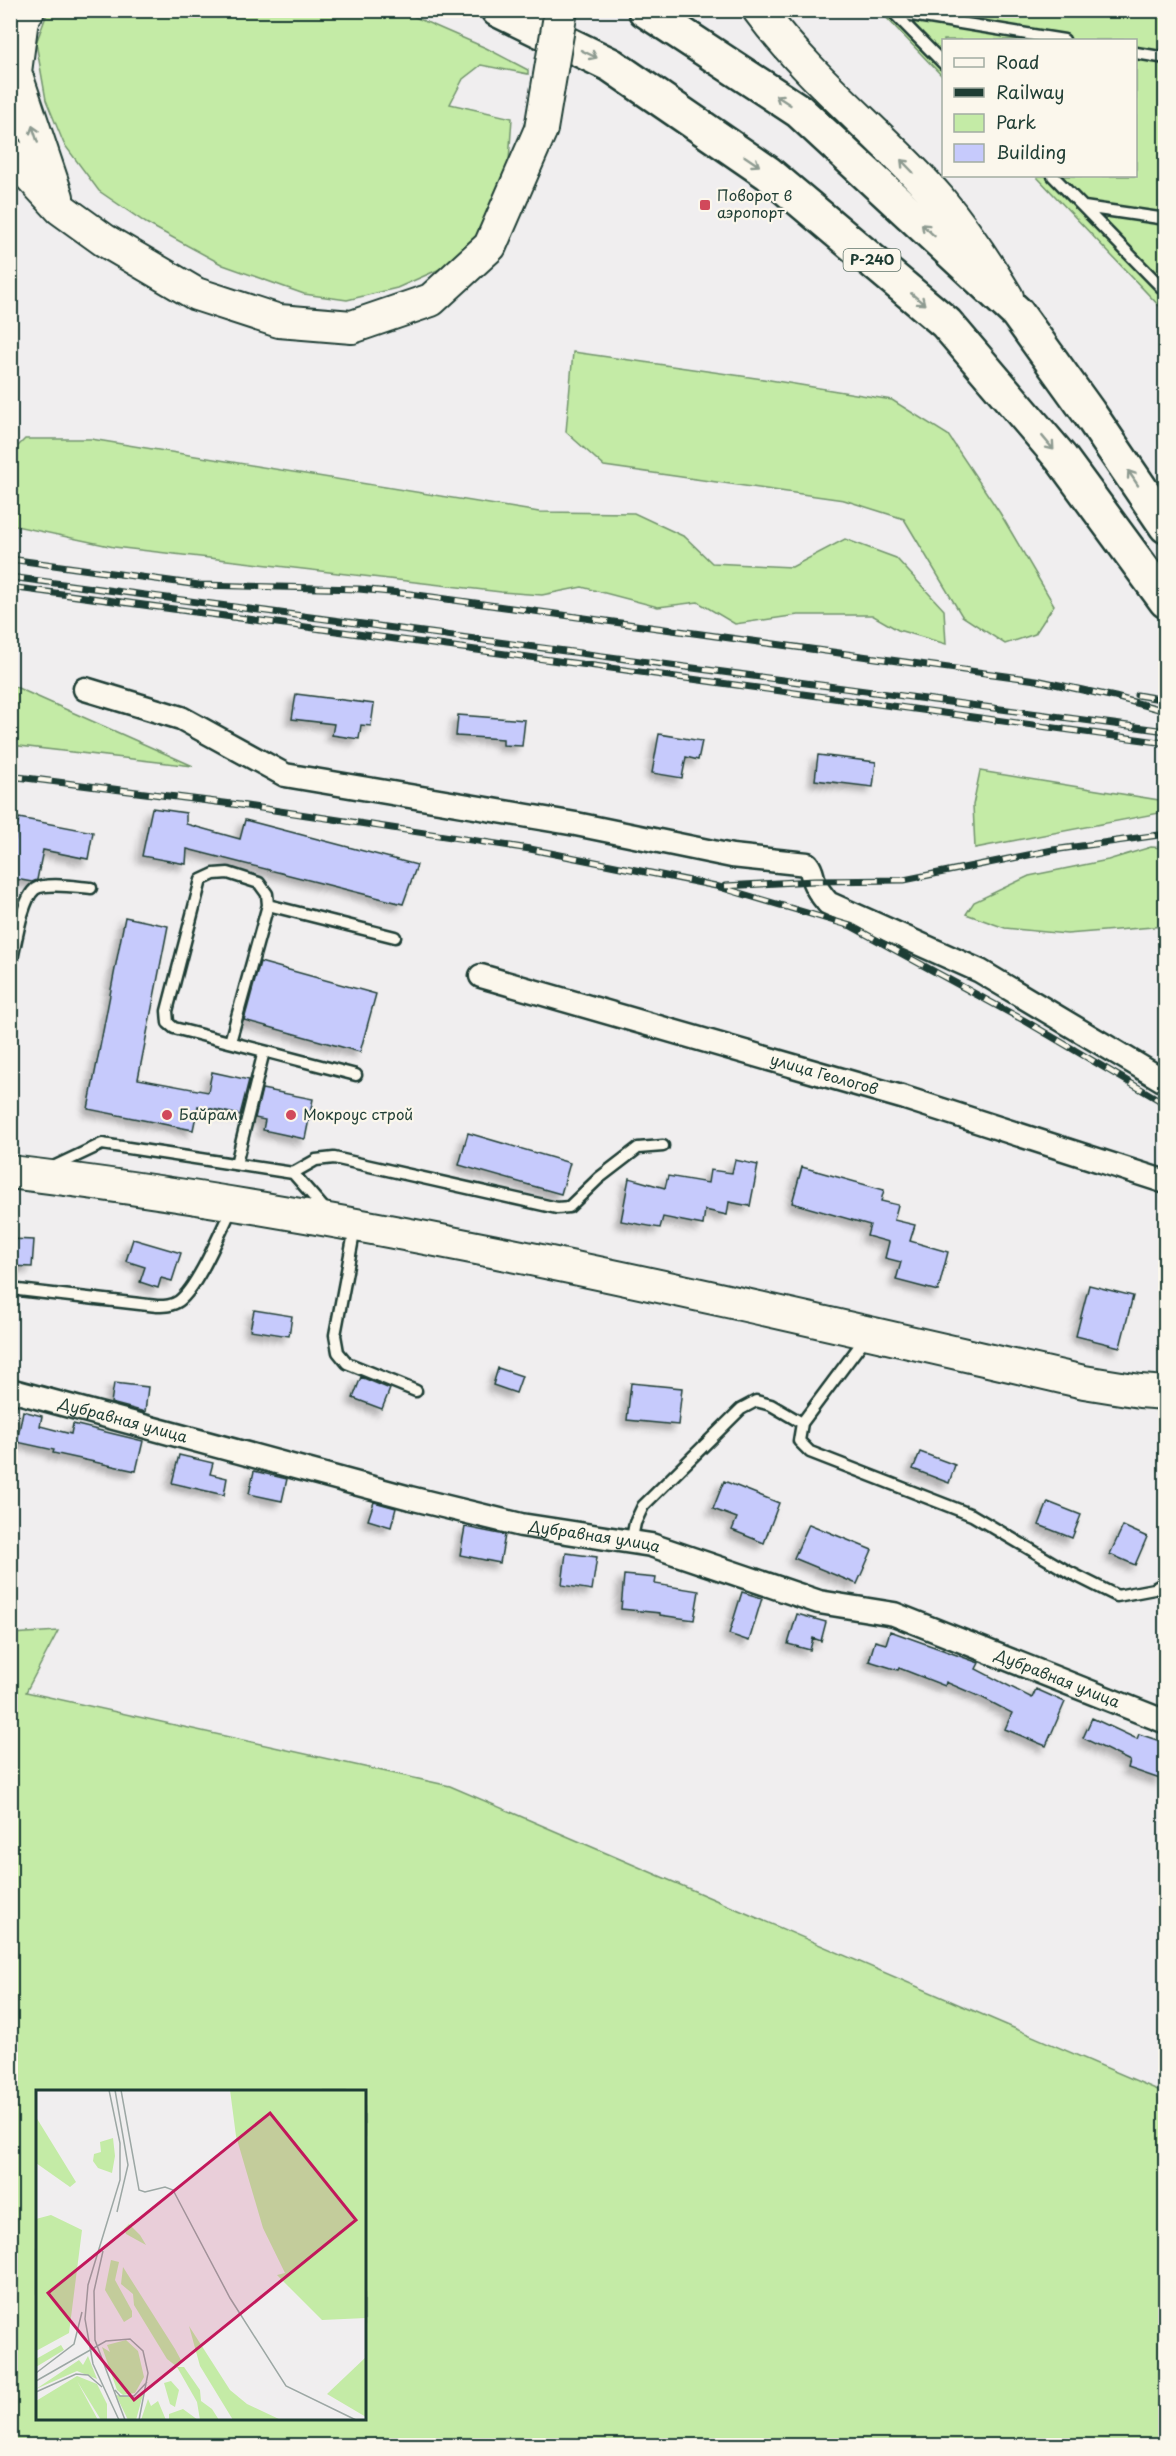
<svg xmlns="http://www.w3.org/2000/svg" width="1176" height="2456" viewBox="0 0 1176 2456" font-family="'Playpen Sans',sans-serif">
  <style>
    .green { fill: #c4eba6; stroke: #72946d; stroke-width: 1.5; fill-rule: evenodd }
    .building { fill: #c6cafc; stroke: #1f3d34; stroke-width: 1.5; filter: url(#shadow) }
    .lines { fill: none; stroke-linecap: round; stroke-linejoin: round }
    .lane-casing { stroke: #1f3d34; stroke-width: 15 }
    .street-casing { stroke: #1f3d34; stroke-width: 27 }
    .secondary-casing { stroke: #1f3d34; stroke-width: 36 }
    .highway-casing { stroke: #1f3d34; stroke-width: 38 }
    .lane { stroke: #fbf7ec; stroke-width: 10 }
    .street { stroke: #fbf7ec; stroke-width: 22 }
    .secondary { stroke: #fbf7ec; stroke-width: 32 }
    .highway { stroke: #fbf7ec; stroke-width: 33 }
    .rail-casing { stroke: #1f3d34; stroke-width: 7 }
    .rail { stroke: #fbf7ec; stroke-width: 4.5; stroke-dasharray: 14; stroke-linecap: butt }
    .secondary-bridge-casing { stroke: #1f3d34; stroke-width: 36; stroke-linecap: butt }
    .secondary-bridge { stroke: #fbf7ec; stroke-width: 32 }
    .oneway { stroke: #8d9a90 }
    .poi-dot { fill: #d1495b; stroke: #fbf7ec; stroke-width: 2 }
    .labels { text-anchor: middle; stroke-width: 4.5; stroke-linejoin: round; paint-order: stroke }
    .shield { fill: #fbf7ec; stroke: #61756b; stroke-width: 1.5 }
    .shield-label { font-size: 14px; font-weight: bold; fill: #1f3d34 }
    .poi-label { font-size: 15px; fill: #1f3d34; stroke: #fbf7ec; text-anchor: start }
    .street-label { font-size: 15px; fill: #1f3d34; stroke: #fbf7ec }
    .inset-road { fill: none; stroke: #9ca7a4; stroke-width: 1.5 }
    .view { fill: #c2185b; fill-opacity: 0.15; stroke: #c2185b; stroke-width: 3 }
    .inset-edge { fill: none; stroke: #1f3d34; stroke-width: 3 }
  </style>
  <defs>
    <filter id="shadow"><feDropShadow dx="-5.5" dy="5.5" stdDeviation="3" flood-color="#0004"/></filter>
  </defs>
  <rect width="100%" height="100%" fill="#f0eeef"/>
  <filter id="ink" filterUnits="userSpaceOnUse"><feTurbulence type="fractalNoise" baseFrequency=".0167" numOctaves="2"/><feDisplacementMap in="SourceGraphic" scale="12" xChannelSelector="R" yChannelSelector="G"/><feConvolveMatrix kernelMatrix="1 2 1 2 8 2 1 2 1" color-interpolation-filters="sRGB"/></filter>
  <g filter="url(#ink)">
    <path class="green" d="M48 11H401L486 48 528 70V74L481 65 463 79 450 104 512 118 508 175 482 231 442 268 397 288 347 300 304 294 223 265 146 223 99 191 64 144 46 100 36 43Z
      M880 11H1165V312L1036 176H1136V40H944L943 77Z
      M573 352 770 380 892 400 948 435 1000 513 1054 605 1035 634 1005 644 962 616 904 519 844 500 604 466 566 432Z
      M25 439H91L539 512 634 513 685 537 712 563 792 567 845 539 896 558 944 610 946 644 898 630 872 615H798L735 624 698 602 658 607 582 587 542 595 501 592 114 547 11 525V453Z
      M11 685 193 766 11 745Z
      M980 771 1165 801V812L975 848 973 805Z
      M1151 847 1165 848V926L1067 934 1005 928 966 914 974 902 1029 876 1108 860Z
      M58 1631 26 1692 450 1786 1165 2093V2445H11V1634ZM38 2092H364V2418H38Z"/>
    <path class="building" d="M296 694 374 704 371 726 361 725 359 739 332 735 334 724 292 719Z
      M458 715 525 720 522 746 503 745V739L456 736Z
      M659 734 702 741 698 760 686 757 682 778 652 773Z
      M818 755 876 762 873 787 815 780Z
      M152 808 186 813V824L240 839 245 820 417 865 403 904 187 849 186 864 142 856Z
      M19 818 93 832 88 859 43 850 37 880 32 882 10 878V863Z
      M125 917 168 926 138 1079 208 1092 212 1072 249 1080 240 1115 198 1106 193 1130 88 1109Z
      M260 962 376 994 360 1052 244 1020Z
      M262 1089 313 1099 305 1139 263 1130 265 1120 255 1118Z
      M468 1133 570 1163 561 1194 459 1165Z
      M735 1160 758 1165 750 1206 729 1202 727 1215 705 1210 703 1225 663 1217 660 1228 621 1221 629 1178 665 1188 668 1176 708 1183 710 1170 732 1173Z
      M802 1167 884 1190 881 1201 898 1205 894 1220 915 1225 910 1241 948 1252 938 1291 896 1280 901 1262 885 1258 889 1242 867 1236 870 1225 792 1203Z
      M10 1239 34 1240 32 1267 10 1266Z
      M133 1239 181 1253 172 1281 161 1278 158 1288 140 1282 145 1267 126 1261Z
      M1089 1285 1133 1296 1120 1347 1076 1336Z
      M254 1310 292 1316 289 1336 250 1330Z
      M498 1368 522 1376 516 1393 493 1385Z
      M361 1377 390 1389 382 1409 353 1398Z
      M114 1383 148 1387 145 1412 111 1403Z
      M631 1383 682 1388 678 1425 627 1420Z
      M23 1411 42 1416 40 1426 71 1434 73 1424 143 1441 136 1471 53 1453 54 1450 17 1442Z
      M920 1452 955 1465 949 1483 913 1469Z
      M179 1455 213 1463 210 1474 227 1478 224 1495 172 1483Z
      M254 1471 287 1479 282 1501 249 1494Z
      M724 1481 779 1503 764 1543 732 1530 737 1518 713 1509Z
      M374 1502 396 1508 391 1527 368 1520Z
      M1048 1502 1081 1515 1072 1538 1039 1525Z
      M809 1524 872 1550 857 1584 794 1558Z
      M1123 1526 1147 1537 1135 1565 1110 1554Z
      M465 1527 505 1535 500 1563 460 1555Z
      M566 1553 597 1557 592 1590 562 1585Z
      M624 1575 656 1578 655 1584 699 1591 694 1620 660 1615V1613L621 1609Z
      M742 1592 762 1598 749 1641 729 1634Z
      M797 1614 826 1622 821 1641 813 1638 810 1650 788 1644Z
      M890 1631 979 1663 976 1669 1032 1698 1036 1689 1065 1702 1046 1746 1005 1729 1012 1713 983 1698 946 1682 945 1686 899 1668 898 1670 869 1661 875 1641 886 1644Z
      M1092 1718 1137 1739 1139 1734 1166 1743V1761L1160 1779 1128 1768 1130 1761 1083 1738Z"/>
    <g class="lines">
      <g class="lane-casing">
        <path id="lane" d="M892 11 944 64
          M893 12 1064 40
          M1136 53 1166 58
          M1053 176 1166 292
          M1084 207 1166 219
          M10 968C15 950 21 900 35 889 46 882 77 887 91 888
          M230 1042 268 905
          M264 1051 174 1028 168 1023 167 1011 201 880 214 874 228 873 259 883 267 894 268 905 395 937
          M236 1164 264 1051 356 1075
          M49 1169 102 1144 293 1173 328 1213
          M293 1173 316 1160 334 1158 557 1208 569 1207 599 1178 638 1148 663 1146
          M355 1228 335 1335 338 1352 347 1363 416 1391
          M10 1289 157 1306C165 1306 172 1306 179 1301 198 1287 221 1230 232 1208
          M867 1336 802 1423 799 1441 810 1452 972 1515 1067 1571 1117 1596 1154 1589 1166 1582
          M631 1543 635 1523 643 1506 741 1409 756 1401 771 1405 802 1423"/>
      </g>
      <g class="street-casing">
        <g id="street">
          <path d="M85 689 181 718 285 775 576 824 732 856 807 864C812 870 812 875 814 882 817 890 822 896 828 903L980 971 1166 1082"/>
          <path id="s1" d="M481 976 905 1098 1166 1182"/>
          <path id="s2" d="M10 1390 410 1498 521 1525 651 1545 819 1602 894 1614 1166 1722"/>
        </g>
      </g>
      <g class="secondary-casing">
        <path id="secondary" d="M28 10 22 19 15 72 57 197
          M759 10C811 81 882 134 939 199 965 230 986 262 1007 297
          M10 154 61 209 104 240 196 294 279 321 352 327 431 300 490 246 541 129
          M10 1172C373 1215 728 1301 1084 1382L1140 1391 1166 1393"/>
      </g>
      <g class="highway-casing">
        <path id="highway" d="M498 10 611 65 768 173 946 323 1061 458 1166 601
          M645 10 799 111 1017 313 1089 413 1166 526"/>
      </g>
      <use href="#lane" class="lane"/>
      <use href="#street" class="street"/>
      <use href="#secondary" class="secondary"/>
      <use href="#highway" class="highway"/>
      <g class="rail-casing">
        <path id="rail" d="M10 559 199 585 359 589 410 594 1036 680 1115 697 1166 711
          M10 577 1166 731
          M10 587 1166 743
          M1137 695 1166 700
          M10 776 240 805 530 849 716 886 851 926 1027 1022 1166 1104
          M725 886 814 881 904 880 1053 850 1166 834"/>
      </g>
      <use href="#rail" class="rail"/>
      <g class="secondary-bridge-casing">
        <path id="secondary-bridge" d="M541 129 561 10"/>
      </g>
      <use href="#secondary-bridge" class="secondary-bridge"/>
    </g>
    <defs><path id="oneway-shaft" d="M-6 0H5M1.5-3L5.5 0L1.5 3" fill="none" stroke-width="1.6" stroke-linecap="round" stroke-linejoin="round" transform="scale(1.5)"/></defs>
    <g class="oneway">
      <use href="#oneway-shaft" transform="translate(589 54) rotate(26)"/>
      <use href="#oneway-shaft" transform="translate(783 100) rotate(-147)"/>
      <use href="#oneway-shaft" transform="translate(35 134) rotate(-108)"/>
      <use href="#oneway-shaft" transform="translate(752 161) rotate(34)"/>
      <use href="#oneway-shaft" transform="translate(907 166) rotate(-134)"/>
      <use href="#oneway-shaft" transform="translate(928 230) rotate(-137)"/>
      <use href="#oneway-shaft" transform="translate(918 299) rotate(40)"/>
      <use href="#oneway-shaft" transform="translate(1048 443) rotate(50)"/>
      <use href="#oneway-shaft" transform="translate(1133 478) rotate(-124)"/>
    </g>
  </g>
  <g class="poi-dot">
    <rect x="699" y="199" width="12" height="12" rx="3"/>
    <circle cx="167" cy="1115" r="6"/>
    <circle cx="291" cy="1115" r="6"/>
  </g>
  <g class="labels">
    <rect class="shield" x="843.5" y="249" width="57" height="22" rx="4.5"/>
    <g class="shield-label">
      <text x="872" y="265">Р-240</text>
    </g>
    <g class="poi-label">
      <text x="717" y="201">Поворот в<tspan x="717" dy="17">аэропорт</tspan></text>
      <text x="179" y="1120">Байрам</text>
      <text x="303" y="1120">Мокроус строй</text>
    </g>
    <g class="street-label">
      <text dy="5" stroke="none"><textPath href="#s1" startOffset="357">улица Геологов</textPath></text>
      <text dy="5" stroke="none"><textPath href="#s2" startOffset="117">Дубравная улица</textPath></text>
      <text dy="5" stroke="none"><textPath href="#s2" startOffset="603">Дубравная улица</textPath></text>
      <text dy="5" stroke="none"><textPath href="#s2" startOffset="1089">Дубравная улица</textPath></text>
    </g>
  </g>
  <g transform="translate(36 2090)">
    <rect width="330" height="330" fill="#f0eeef"/>
    <path d="M194 0H330V228L286 230 241 185 249 183 227 138 200 46ZM0 27 40 92 34 97 0 73ZM77 48 79 66 76 83 62 78 57 71 58 64 65 62 64 52ZM15 125 46 140 33 243 0 261V129ZM93 134 104 145 110 155 90 144 88 139ZM75 170 83 172 79 190 96 221V227L88 232 69 200ZM87 177 139 259 146 272 140 276 131 269 98 215 97 204 85 194ZM153 236 194 300 211 314 245 330H197L164 276ZM90 250 102 261 108 287 99 303 87 305 81 300 66 257 74 262 71 255ZM25 255 28 260 0 277V269ZM52 266 61 289 41 281 0 299 43 270 47 275ZM330 267V327L291 304ZM141 277H148L164 300 165 311 176 319 183 330H164L161 312ZM41 286 61 294 71 314V330H65L41 291 62 330H0V311ZM135 291 143 300 139 317 134 314 128 293ZM108 301 100 330H92L80 305 100 308ZM112 309 115 316 122 311 130 330H105ZM147 319 162 330H133V324Z" fill="#c4eba6"/>
    <path class="inset-road" d="M73 0 84 53V90L52 195 49 229 57 274 83 330M79 0 92 75 81 122M85 0 103 100 109 102 129 97 137 100 194 208 250 296 320 330M67 161 58 201 59 250 89 330M0 283 38 254 46 222M0 291 70 251 94 249 107 261 112 283 103 330M79 300 84 306H98L111 292M0 302 40 284 52 285 66 297"/>
    <path class="view" d="M234 23 320 130 98 310 12 203Z"/>
    <rect width="330" height="330" class="inset-edge"/>
  </g>
  <rect width="1176" height="2456" fill="none" stroke="#fbf7ec" stroke-width="36"/>
  <rect x="18" y="18" width="1140" height="2420" fill="none" stroke="#1f3d34" stroke-width="2" filter="url(#ink)"/>
  <rect x="942" y="39" width="195" height="138" fill="#fbf7ec" stroke="#a3ada2" stroke-width="1.5"/>
  <rect x="954" y="58" width="30" height="9" fill="#fbf7ec" stroke="#a3ada2" stroke-width="1.5"/>
  <text x="996" y="69" font-size="18" fill="#1f3d34">Road</text>
  <rect x="954" y="88" width="30" height="9" fill="#1f3d34" stroke="#a3ada2" stroke-width="1.5"/>
  <text x="996" y="99" font-size="18" fill="#1f3d34">Railway</text>
  <rect x="954" y="114" width="30" height="18" fill="#c4eba6" stroke="#a3ada2" stroke-width="1.5"/>
  <text x="996" y="129" font-size="18" fill="#1f3d34">Park</text>
  <rect x="954" y="144" width="30" height="18" fill="#c6cafc" stroke="#a3ada2" stroke-width="1.5"/>
  <text x="996" y="159" font-size="18" fill="#1f3d34">Building</text>
</svg>
